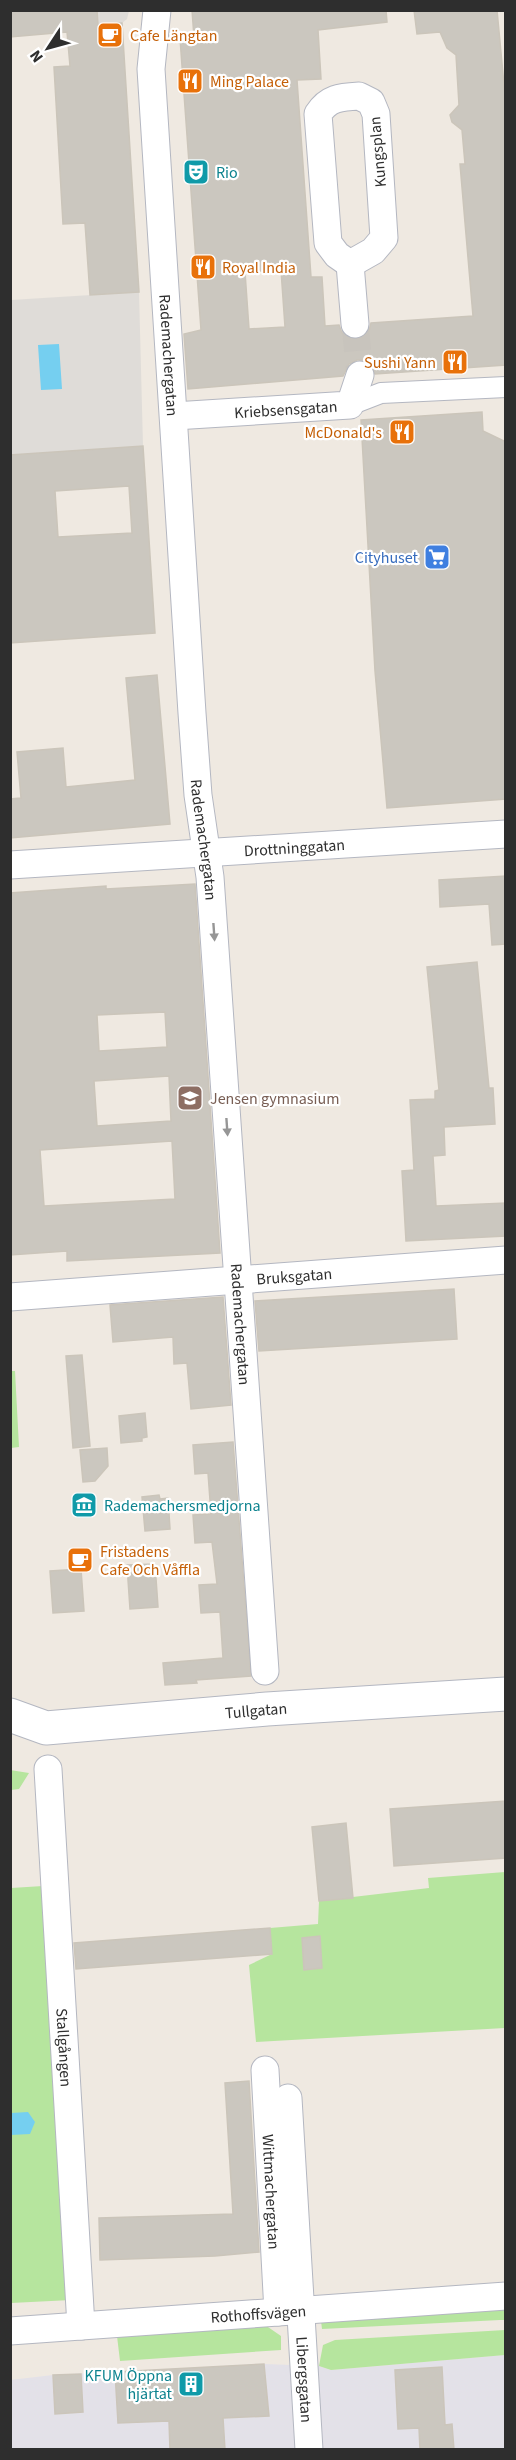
<svg xmlns="http://www.w3.org/2000/svg" width="516" height="2460" viewBox="0 0 516 2460" font-family="'Source Sans 3',sans-serif">
  <style>
    .industrial { fill: #e3e1e8 }
    .green { fill: #b6e59e }
    .plaza { fill: #dfdcd8 }
    .water { fill: #75cff0 }
    .building { fill: #cbc7bf; stroke: #cbc5ba; stroke-width: 1.5; fill-rule: evenodd }
    .lines { fill: none; stroke-linecap: round; stroke-linejoin: round }
    .minor-tunnel { stroke: #c8c4bd; stroke-width: 27; stroke-dasharray: 27 14; stroke-linecap: butt }
    .pedestrian-casing { stroke: #b4b7c1; stroke-width: 22 }
    .minor-casing { stroke: #b4b7c1; stroke-width: 29 }
    .tertiary-casing { stroke: #b4b7c1; stroke-width: 35 }
    .pedestrian { stroke: #fff; stroke-width: 20 }
    .minor { stroke: #fff; stroke-width: 27 }
    .tertiary { stroke: #fff; stroke-width: 33 }
    .oneway { fill: #969696 }
    .labels { text-anchor: middle; stroke-width: 4.5; stroke-linejoin: round; paint-order: stroke }
    .food-label { font-size: 16px; fill: #c56008; stroke: #fff; text-anchor: start }
    .street-label { font-size: 16px; fill: #2e2e2e; stroke: #fff }
    .culture-label { font-size: 16px; fill: #0d838f; stroke: #fff; text-anchor: start }
    .shop-label { font-size: 16px; fill: #366cbe; stroke: #fff; text-anchor: end }
    .education-label { font-size: 16px; fill: #785e54; stroke: #fff; text-anchor: start }
  </style>
  <rect width="100%" height="100%" fill="#efe9e1"/>
  <path class="industrial" d="M505 2355V2449H11L10 2380 53 2375 264 2364 319 2366 331 2370Z"/>
  <path class="green" d="M11 1371H15L19 1447 11 1448Z
    M10 1770 29 1773 19 1789 11 1790Z
    M505 1872V2028L256 2042 249 1965 272 1954 270 1928 318 1924 319 1901 429 1888 428 1878Z
    M43 1886 71 2300 11 2303V1888Z
    M505 2309V2320H500L322 2329 321 2321Z
    M265 2325 281 2336V2350L120 2361 117 2336Z
    M505 2330V2355L331 2370 319 2366 323 2345 335 2340Z"/>
  <path class="plaza" d="M97 11H129L127 19 122 23 98 25Z
    M139 292 143 446 11 455V300Z"/>
  <path class="water" d="M59 344 62 389 41 390 38 345Z
    M28 2112 35 2122 30 2134 11 2135V2113Z"/>
  <path class="building" d="M10 10H97L98 25 122 23 139 292 90 295 85 223 63 224 54 67 70 66 67 32 10 37Z
    M192 10H386L387 22 318 30 321 79 297 80 311 277H322L325 326 339 325 342 333 349 338 356 340 364 337 369 331 371 323 473 316 460 164H465L462 130 452 122 450 115 459 105 456 55 447 48 440 32 417 34 414 10H497L506 106V365L375 374 371 364 364 360H357L349 364 343 376 188 389 184 334 201 330 180 38 194 37ZM281 270 285 327 249 329 245 272Z
    M482 412 483 431 506 442V799L387 808 375 671 361 420Z
    M143 446 155 633 10 643V455ZM129 486 132 533 58 537 55 491Z
    M157 675 170 824 10 838V799L21 798 17 752 63 748 66 787 135 780 126 678Z
    M506 876V944L492 945 489 904 440 907 439 880Z
    M195 884 220 1253 67 1261V1251L10 1255V893L106 886V889ZM165 1012 167 1047 99 1051 97 1015ZM169 1076 171 1121 97 1126 94 1081ZM172 1141 175 1199 44 1206 40 1150Z
    M477 962 489 1088H493L495 1124 444 1127 445 1155 433 1156 436 1206 506 1203V1236L406 1241 402 1171 414 1170 410 1100 435 1099V1091L439 1090 427 967Z
    M454 1289 457 1339 259 1351 255 1301Z
    M223 1297 231 1405 191 1409 187 1363 174 1364 173 1337 113 1342 110 1305Z
    M82 1355 90 1446 73 1448 66 1356Z
    M145 1413 147 1437 142 1438V1441L121 1443 119 1416Z
    M233 1442 251 1676 196 1680 197 1683 165 1685 163 1663 223 1658 220 1612 201 1613 199 1585 217 1584 212 1542 195 1543 193 1515 211 1514 208 1473 195 1474 193 1445Z
    M107 1448 108 1466 95 1481 83 1482 80 1450Z
    M159 1495 160 1499 168 1498 170 1529 145 1531 142 1497Z
    M155 1564 158 1607 130 1609 127 1565Z
    M81 1569 84 1611 53 1613 50 1571Z
    M506 1801V1858L394 1866 390 1809Z
    M346 1823 353 1898 319 1901 312 1827Z
    M270 1928 272 1954 76 1969 74 1943Z
    M320 1936 322 1968 304 1970 302 1938Z
    M249 2081 259 2252 215 2256 100 2260 99 2218 233 2214 225 2083Z
    M264 2364 269 2416 223 2418 225 2450H170L169 2421 118 2423 115 2372Z
    M442 2367 445 2425 452 2424 454 2450H420L419 2428 398 2429 395 2370Z
    M81 2374 83 2412 55 2414 53 2375Z"/>
  <g class="lines">
    <path class="minor-tunnel" d="M355 324 360 375"/>
    <g class="pedestrian-casing">
      <path id="pedestrian" d="M350 405 381 393 506 387"/>
    </g>
    <g class="minor-casing">
      <g id="minor">
        <path id="s1" d="M157 10 151 69 192 713 198 795 210 877 265 1671"/>
        <path d="M359 96 371 102 376 114 384 238 373 251 350 264 337 255 328 243 318 114C328 98 340 97 359 96Z"/>
        <path d="M350 264 355 324"/>
        <path id="s2" d="M174 416 350 405 360 375"/>
        <path id="s3" d="M10 865 506 834"/>
        <path id="s4" d="M10 1297 506 1260"/>
        <path id="s5" d="M48 1769 81 2326"/>
        <path id="s6" d="M265 2070 278 2312"/>
        <path id="s7" d="M288 2098 309 2450"/>
        <path id="s8" d="M10 2331 506 2296"/>
      </g>
    </g>
    <g class="tertiary-casing">
      <g id="tertiary">
        <path id="s9" d="M10 1715 46 1728 267 1709 506 1694"/>
      </g>
    </g>
    <use href="#pedestrian" class="pedestrian"/>
    <use href="#minor" class="minor"/>
    <use href="#tertiary" class="tertiary"/>
  </g>
  <defs><path id="oneway-solid" d="M-6-.8H1V-3.2L6.5 0L1 3.2V.8H-6Z" transform="scale(1.5)"/></defs>
  <g class="oneway">
    <use href="#oneway-solid" transform="translate(214 932) rotate(86)"/>
    <use href="#oneway-solid" transform="translate(227 1127) rotate(86)"/>
  </g>
  <defs>
    <g id="cafe-square" transform="scale(1.35)"><rect x="-9" y="-9" width="18" height="18" rx="4" fill="#e8710a" stroke="#fff"/><path d="M-5.5-4.5H6V0H3Q3 3.5 0 3.5H-2.5Q-5.5 3.5-5.5 0ZM3-3.2v2h1.7v-2ZM-6 4.5H4V6H-6Z" fill="#fff"/></g>
    <g id="restaurant-square" transform="scale(1.35)"><rect x="-9" y="-9" width="18" height="18" rx="4" fill="#e8710a" stroke="#fff"/><path d="M-5-6h1v4h1v-4h1v4h1v-4h1v5L-1.5 .5V6h-2V.5L-5-1ZM5-6V6H3V1.5H1.5Q1.5-4 5-6Z" fill="#fff"/></g>
    <g id="theatre-square" transform="scale(1.35)"><rect x="-9" y="-9" width="18" height="18" rx="4" fill="#0f9aa8" stroke="#fff"/><path d="M-5-5.5Q0-4 5-5.5V0Q5 5 0 6Q-5 5-5 0ZM-3.3-2.5H-1v1.5H-3.3ZM1-2.5H3.3v1.5H1ZM-2.8 1Q0 5.5 2.8 1Z" fill="#fff"/></g>
    <g id="supermarket-square" transform="scale(1.35)"><rect x="-9" y="-9" width="18" height="18" rx="4" fill="#3f7fe0" stroke="#fff"/><path d="M-6-5.5h2.5l.6 2H6L4.5 2H-2.5L-4.4-4H-6ZM-1.5 3.2a1.3 1.3 0 1 0 .1 0ZM3 3.2a1.3 1.3 0 1 0 .1 0Z" fill="#fff"/></g>
    <g id="school-square" transform="scale(1.35)"><rect x="-9" y="-9" width="18" height="18" rx="4" fill="#8d6e63" stroke="#fff"/><path d="M0-5L7-2L0 1L-7-2ZM-4 1L0 2.5L4 1V4Q0 6-4 4Z" fill="#fff"/></g>
    <g id="museum-square" transform="scale(1.35)"><rect x="-9" y="-9" width="18" height="18" rx="4" fill="#0f9aa8" stroke="#fff"/><path d="M0-6L6-3V-2H-6V-3ZM-5-1h2V3h-2ZM-1-1h2V3h-2ZM3-1h2V3H3ZM-6 4H6V6H-6Z" fill="#fff"/></g>
    <g id="building-square" transform="scale(1.35)"><rect x="-9" y="-9" width="18" height="18" rx="4" fill="#0f9aa8" stroke="#fff"/><path d="M-4-6H4V6H1V3H-1V6H-4ZM-2.5-4.3h1.7v1.8h-1.7ZM.8-4.3h1.7v1.8H.8ZM-2.5-1h1.7V.8h-1.7ZM.8-1h1.7V.8H.8Z" fill="#fff"/></g>
  </defs>
  <g fill-rule="evenodd">
    <use href="#cafe-square" x="110" y="35"/>
    <use href="#restaurant-square" x="190" y="81"/>
    <use href="#theatre-square" x="196" y="172"/>
    <use href="#restaurant-square" x="203" y="267"/>
    <use href="#restaurant-square" x="455" y="362"/>
    <use href="#restaurant-square" x="402" y="432"/>
    <use href="#supermarket-square" x="437" y="557"/>
    <use href="#school-square" x="190" y="1098"/>
    <use href="#museum-square" x="84" y="1505"/>
    <use href="#cafe-square" x="80" y="1560"/>
    <use href="#building-square" x="191" y="2384"/>
  </g>
  <g class="labels">
    <g class="food-label">
      <text x="130" y="41">Cafe Längtan</text>
      <text x="210" y="87">Ming Palace</text>
      <text x="222" y="273">Royal India</text>
      <text x="436" y="368" text-anchor="end">Sushi Yann</text>
      <text x="382" y="438" text-anchor="end">McDonald's</text>
      <text x="100" y="1557">Fristadens<tspan x="100" dy="18">Cafe Och Våffla</tspan></text>
    </g>
    <g class="street-label">
      <text transform="translate(377 152) rotate(-95)" y="6">Kungsplan</text>
      <text dy="6" stroke="none"><textPath href="#s1" startOffset="346">Rademachergatan</textPath></text>
      <text dy="6" stroke="none"><textPath href="#s2" startOffset="112">Kriebsensgatan</textPath></text>
      <text dy="6" stroke="none"><textPath href="#s1" startOffset="832">Rademachergatan</textPath></text>
      <text dy="6" stroke="none"><textPath href="#s3" startOffset="285">Drottninggatan</textPath></text>
      <text dy="6" stroke="none"><textPath href="#s4" startOffset="285">Bruksgatan</textPath></text>
      <text dy="6" stroke="none"><textPath href="#s1" startOffset="1318">Rademachergatan</textPath></text>
      <text dy="6" stroke="none"><textPath href="#s9" startOffset="249">Tullgatan</textPath></text>
      <text dy="6" stroke="none"><textPath href="#s5" startOffset="279">Stallgången</textPath></text>
      <text dy="6" stroke="none"><textPath href="#s6" startOffset="122">Wittmachergatan</textPath></text>
      <text dy="6" stroke="none"><textPath href="#s8" startOffset="249">Rothoffsvägen</textPath></text>
      <text dy="6" stroke="none"><textPath href="#s7" startOffset="282">Libergsgatan</textPath></text>
    </g>
    <g class="culture-label">
      <text x="216" y="178">Rio</text>
      <text x="104" y="1511">Rademachersmedjorna</text>
      <text x="172" y="2381" text-anchor="end">KFUM Öppna<tspan x="172" dy="18">hjärtat</tspan></text>
    </g>
    <g class="shop-label">
      <text x="418" y="563">Cityhuset</text>
    </g>
    <g class="education-label">
      <text x="210" y="1104">Jensen gymnasium</text>
    </g>
  </g>
  <rect width="516" height="2460" fill="none" stroke="#2e2e2e" stroke-width="24"/>
  <g transform="translate(48 48) rotate(234)" stroke="#ffffff" stroke-width="4.5" paint-order="stroke">
  <path d="M0-4.5L10 22L0 15L-10 22Z" fill="#2e2e2e"/>
  <text y="-9" font-size="16" font-weight="bold" text-anchor="middle" fill="#2e2e2e">N</text>
  </g>
</svg>
